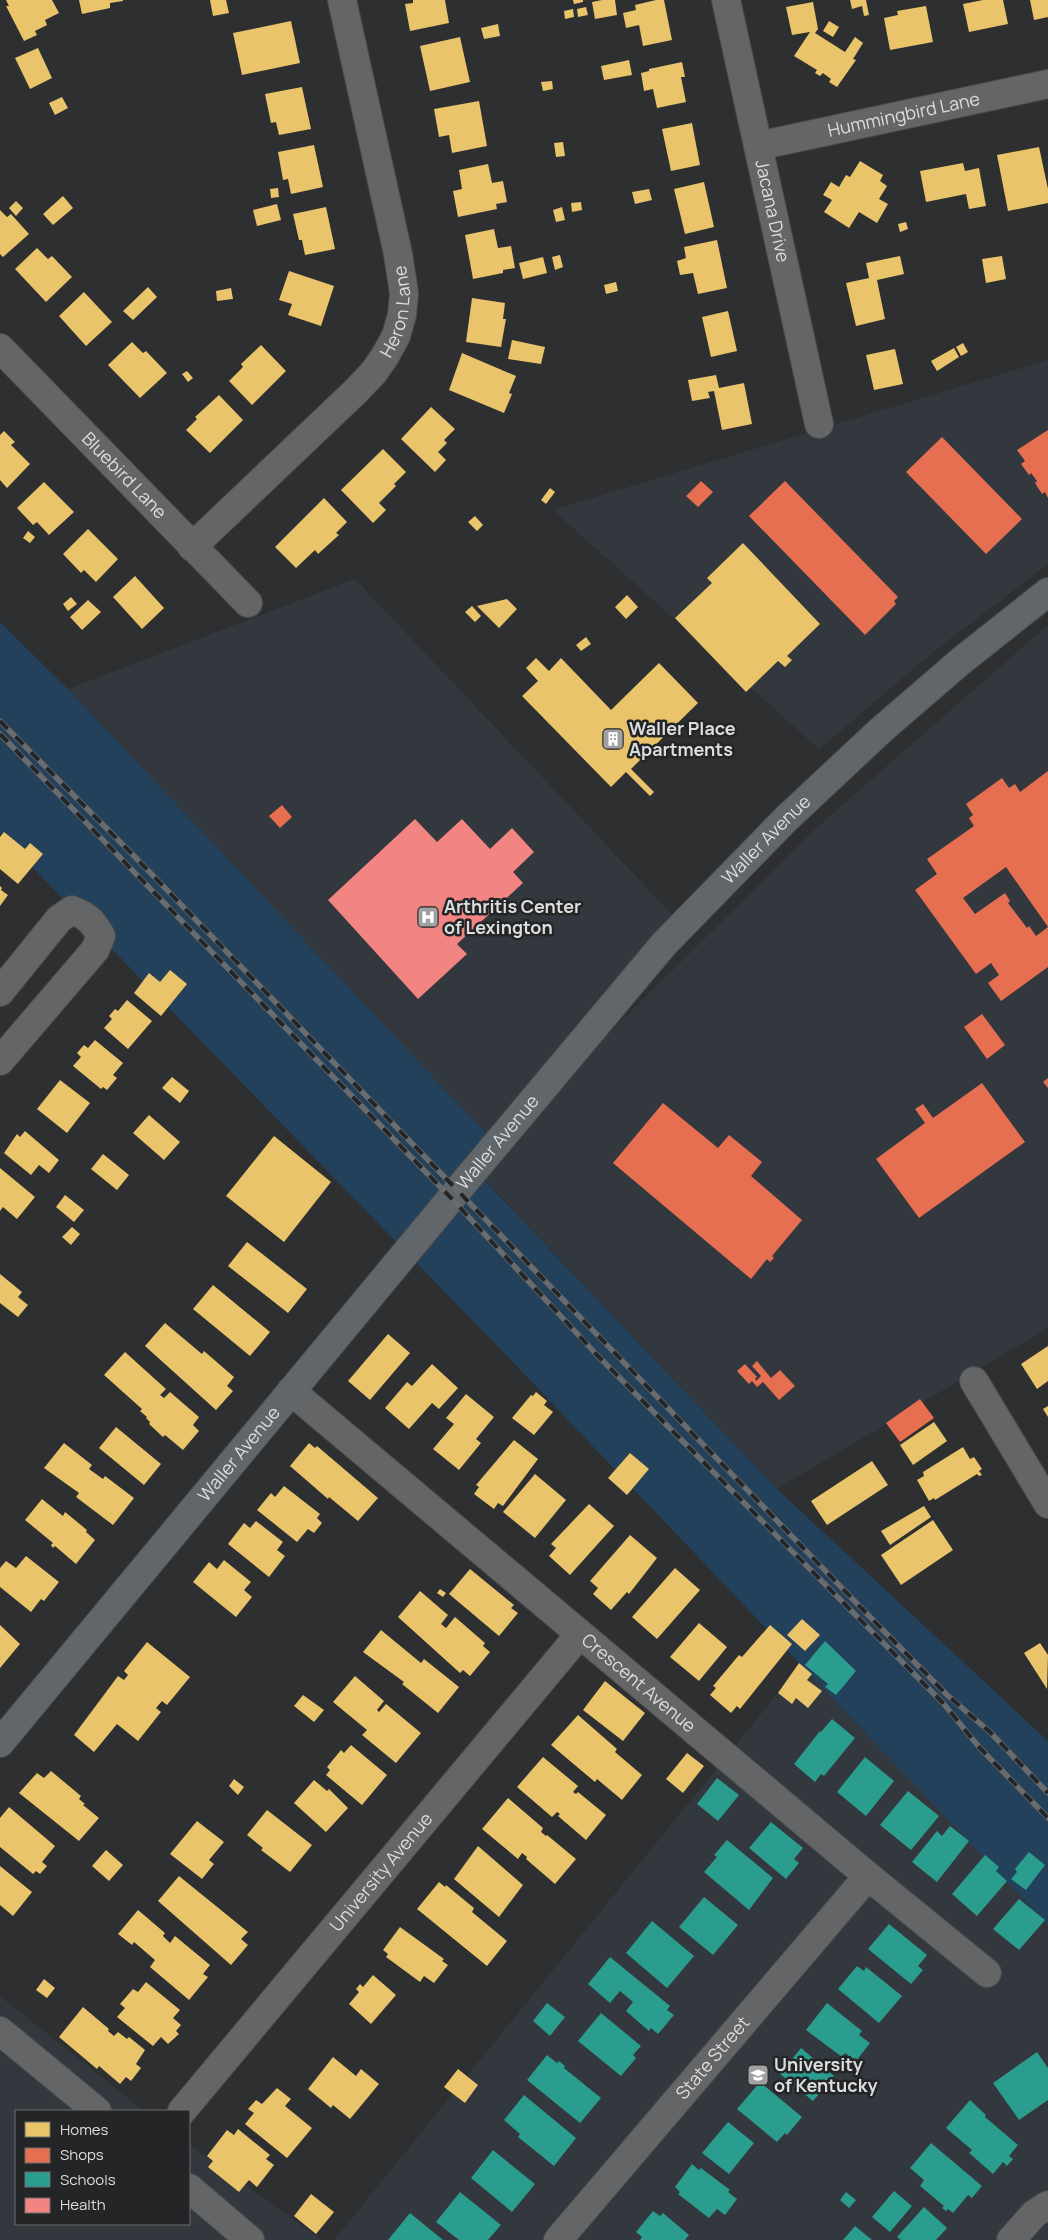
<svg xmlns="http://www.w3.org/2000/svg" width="1048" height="2240" viewBox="0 0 1048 2240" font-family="Manrope,sans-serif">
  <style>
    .built { fill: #32383d }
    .green { fill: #23415a }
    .homes { fill: #e9c46a }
    .shops { fill: #e76f51 }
    .schools { fill: #2a9d8f }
    .health { fill: #f28482 }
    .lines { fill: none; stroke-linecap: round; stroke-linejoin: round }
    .minor-casing { stroke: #4a4b4c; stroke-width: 30 }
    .major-casing { stroke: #4a4b4c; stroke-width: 30 }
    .minor { stroke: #646566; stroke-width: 28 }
    .major { stroke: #61666b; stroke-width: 28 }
    .rail-casing { stroke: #6a6b6c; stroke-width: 5.5 }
    .rail { stroke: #242527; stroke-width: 4; stroke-dasharray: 11; stroke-linecap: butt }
    .labels { text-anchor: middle; stroke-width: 5; stroke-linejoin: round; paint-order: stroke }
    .street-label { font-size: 18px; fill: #dcddde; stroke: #242527 }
    .poi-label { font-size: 18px; font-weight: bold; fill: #dcddde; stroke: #242527; text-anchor: start }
  </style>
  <rect width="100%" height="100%" fill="#2e2f30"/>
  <path class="built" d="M1048 360V564L937 649 819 749 553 510Z
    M355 579 682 925 502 1139 814 830 1048 625V1328L777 1489 475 1169 496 1145 68 689Z
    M816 1646 1048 1910V2240H334Z
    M0 1996 144 2111H16V2224H189V2144L322 2240H0Z"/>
  <path class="green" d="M0 622 68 689 497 1145 475 1170 777 1489 1048 1741V1925L506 1355 0 834Z"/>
  <path class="homes" d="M6 0H52L59 13 45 20 47 25 35 31 37 35 24 41 6 6H9Z
    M79 0H123V1L110 3V8L82 14Z
    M210 0H226L229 13 213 16Z
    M413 0H445L449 23 410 31 405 4 413 3Z
    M573 0H583V2L574 4Z
    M602 0H615L617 15 595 19 592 2Z
    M656 0H664L672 40 643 46 639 25 626 28 623 13 636 10 635 5Z
    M850 0H866L869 15 864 16 862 6 852 9Z
    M983 0H1003L1008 24 969 32 963 4Z
    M1030 0H1048V17L1034 20Z
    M813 2 818 29 815 33 845 52 855 37 863 43 853 59 856 60 837 87 829 82 831 79 823 73 820 76 815 73 817 70 794 56 810 32 792 35 786 7Z
    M926 6 933 42 890 50 884 18 898 15 897 11Z
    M586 7 588 15 578 17 577 9Z
    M573 9 574 17 565 19 564 11Z
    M291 21 300 63 242 75 233 33Z
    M829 21 839 27 833 37 823 31Z
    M498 24 500 36 484 39 481 28Z
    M460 37 470 82 430 91 420 46Z
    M38 48 52 78 30 89 15 58Z
    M629 60 632 75 604 80 601 66Z
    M682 62 685 77H681L686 102 657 108 653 89 644 91 641 73 649 71V69Z
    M552 81 553 89 543 91 541 82Z
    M302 87 311 129 279 135 276 122 271 123 265 94Z
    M62 97 68 108 55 115 49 103Z
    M479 101 487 146 452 153 449 135 439 137 434 109Z
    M692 123 700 165 671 171 662 129Z
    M563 142 565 156 556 157 554 143Z
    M314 145 323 187 291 194 288 179 283 180 278 152Z
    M1039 147 1048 189V203L1008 211 997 155Z
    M860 161 883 175 880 181 887 186 879 199 888 204 877 223 859 212 849 228 824 212 832 200 823 195 831 182 839 187 846 175 850 177Z
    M963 163 965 171 979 168 986 206 969 209 966 194 926 202 920 171Z
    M488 164 492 183 503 181 507 202 496 204 497 209 458 217 453 191 462 189 459 170Z
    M704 182 714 227 685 234 674 189Z
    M278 188 279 197 271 198 270 189Z
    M649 189 652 200 635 204 632 192Z
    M63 196 73 208 53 225 43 214Z
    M16 201 23 208 16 216 9 208Z
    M581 202 582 210 572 212 571 203Z
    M277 204 281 220 257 226 253 210Z
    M326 207 335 249 305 255 302 240H299L293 214Z
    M562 207 565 220 556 222 553 210Z
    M0 210 7 217 11 214 29 234 3 257 0 254Z
    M906 222 908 229 900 232 898 224Z
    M494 229 498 248 511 246 515 268 503 270V273L473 279 465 235Z
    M717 240 727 288 698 294 693 273 680 275 677 261 686 258 684 247Z
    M37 248 48 259 52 256 72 277 46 302 15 269Z
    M560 255 563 267 555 270 552 257Z
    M900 256 904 274 877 280 885 319 856 326 846 283 869 278 866 263Z
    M1002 256 1006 279 986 283 982 259Z
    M543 257 547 273 523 279 519 263Z
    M289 271 334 286 321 326 288 315 292 304 279 300Z
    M616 282 618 291 606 294 604 285Z
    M148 287 157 297 133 320 123 311Z
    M231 288 233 299 217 301 216 291Z
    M84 292 112 322 86 346 59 316Z
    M472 298 505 303 503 319H506L501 347 466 342Z
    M728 311 737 351 711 357 702 317Z
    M512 340 545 347 541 364 508 359Z
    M132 342 143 353 146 351 167 373 140 398 108 365Z
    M963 343 968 352 961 356 956 347Z
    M261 345 286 371 252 405 229 381 243 367 241 364Z
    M954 348 959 357 937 371 931 361Z
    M895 349 903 384 874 390 866 355Z
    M462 353 516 376 509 393 512 394 504 413 449 390Z
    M187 371 193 378 188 382 182 374Z
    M716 375 719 388 744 383 752 424 722 430 714 391 708 392 710 398 692 401 688 380Z
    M219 395 243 420 210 453 186 430 197 419 195 417Z
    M431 407 455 429 444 440 447 443 438 452 446 460 435 472 401 439Z
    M4 431 15 442 11 445 30 464 7 488 0 480V435Z
    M383 449 406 472 394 484 396 486 379 503 386 510 373 523 341 490Z
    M44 482 74 512 49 535 37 522 33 525 17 508Z
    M550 488 555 492 546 504 541 500Z
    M324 498 347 522 336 533 339 535 318 554 315 550 296 568 275 547Z
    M475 516 483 525 477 531 468 522Z
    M88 529 118 559 96 582 84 570 81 573 63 554Z
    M28 531 35 537 30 543 23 538Z
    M743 543 820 624 787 656 792 660 785 667 778 661 746 692 675 618 712 583 707 578Z
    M135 576 164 608 142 629 113 597Z
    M627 595 638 607 626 619 615 607Z
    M71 597 77 604 68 611 63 604Z
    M507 599 517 609 499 628 477 606Z
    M88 600 101 612 82 630 70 617Z
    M472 606 481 616 475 622 465 612Z
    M586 637 591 644 581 651 576 645Z
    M536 658 549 671 561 658 611 710 659 663 698 703 631 769 654 792 650 796 626 772 611 787 522 696 538 681 526 668Z
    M4 832 25 849 30 843 43 854 18 884 0 869V837Z
    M0 886 2 888 1 890 8 895 0 906Z
    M170 970 187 984 161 1016 134 993 149 973 160 982Z
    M127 1000 152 1021 128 1049 104 1028 112 1019 109 1016 115 1009 118 1011Z
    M95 1040 123 1063 113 1075 117 1078 107 1090 103 1087 101 1089 73 1066 81 1057 77 1053 84 1045 88 1048Z
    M172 1077 189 1091 180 1103 162 1088Z
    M60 1080 90 1103 67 1133 37 1109Z
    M149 1115 180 1142 164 1160 133 1133Z
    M25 1131 59 1160 49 1173 39 1165 31 1175 4 1153 17 1134 20 1137Z
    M274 1136 331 1182 284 1242 226 1196Z
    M103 1154 129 1175 117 1190 91 1169Z
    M0 1168 35 1197 17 1219 3 1207 0 1211Z
    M65 1195 84 1210 74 1222 56 1207Z
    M72 1227 80 1234 71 1245 62 1237Z
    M247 1242 307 1289 288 1313 228 1266Z
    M0 1274 22 1292 18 1297 28 1305 18 1317 0 1303Z
    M213 1285 270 1332 250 1356 193 1309Z
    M165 1323 202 1354 204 1351 234 1377 227 1386 233 1391 216 1410 145 1346Z
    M388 1334 410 1353 370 1400 348 1381Z
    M1048 1346V1381L1037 1389 1021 1364Z
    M125 1352 166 1389 160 1395 164 1398 170 1392 199 1417 193 1425 199 1431 183 1450 165 1435 163 1437 149 1424 150 1422 146 1418 147 1417 140 1411 142 1409 104 1375Z
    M432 1364 458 1388 439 1409 432 1403 409 1429 385 1408 407 1382 412 1386Z
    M536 1392 547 1401 544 1405 553 1412 534 1435 512 1418 531 1395 533 1396Z
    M466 1394 494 1417 476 1439 481 1443 459 1470 433 1449 454 1424 446 1418Z
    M1048 1406V1417L1043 1409Z
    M934 1422 947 1441 913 1465 900 1445Z
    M116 1427 161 1464 144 1485 99 1448Z
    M514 1440 538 1459 503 1506 498 1503 494 1509 474 1494 479 1487 476 1485Z
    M64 1443 92 1465 89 1469 103 1479 105 1476 134 1498 113 1525 76 1497 79 1493 44 1468Z
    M309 1443 315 1448 317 1446 378 1498 358 1521 329 1497 328 1499 290 1466Z
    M963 1447 970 1459 974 1457 982 1469 979 1471 982 1475 979 1476 977 1474 935 1500 934 1498 929 1501 917 1480 924 1476 923 1472Z
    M630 1453 649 1469 627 1495 608 1478Z
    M872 1461 888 1485 827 1525 811 1501Z
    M535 1474 566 1500 535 1538 503 1512Z
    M284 1486 320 1514 317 1518 322 1523 314 1533 308 1529 297 1542 257 1510 271 1493 275 1497Z
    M42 1499 63 1516 65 1512 87 1530 86 1532 95 1540 76 1564 55 1546 53 1548 51 1545 53 1543 25 1520Z
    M589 1504 614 1526 570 1575 549 1556 556 1548 551 1544Z
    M924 1506 931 1517 890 1545 881 1531Z
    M933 1520 953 1550 901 1585 881 1555Z
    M256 1521 283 1542 277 1550 285 1556 269 1577 228 1544 244 1523 250 1528Z
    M630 1535 657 1558 629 1594 627 1592 611 1610 593 1594 598 1588 590 1581Z
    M26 1556 59 1582 44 1601 41 1599 31 1612 0 1587V1568L6 1561 16 1568Z
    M224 1560 251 1582 244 1590 252 1597 236 1617 193 1582 209 1562 217 1569Z
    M675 1568 700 1590 657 1639 632 1617Z
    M470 1569 514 1605 511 1608 518 1613 499 1636 449 1594Z
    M440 1589 446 1593 443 1597 437 1593Z
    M420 1591 448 1615 441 1624 446 1628 455 1617 485 1643 483 1646 490 1652 470 1676 463 1670 460 1673 398 1617Z
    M802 1619 820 1635 805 1651 787 1635Z
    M699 1623 727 1647 699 1681 670 1657Z
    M0 1625 20 1644 0 1668Z
    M770 1625 792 1644 740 1709 737 1706 731 1713 710 1695 716 1688 713 1686 739 1655 742 1657Z
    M381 1630 421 1663 424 1659 459 1687 438 1713 402 1684 404 1682 363 1652Z
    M147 1642 190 1677 167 1705 162 1701 156 1708 161 1712 138 1741 117 1724 94 1752 74 1735 118 1676 124 1680 128 1675 124 1671Z
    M1040 1643 1048 1655 1047 1689 1024 1653Z
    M799 1663 812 1674 807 1680 822 1691 808 1708 796 1698 792 1704 778 1693Z
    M355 1676 384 1701 377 1710 379 1712 386 1704 421 1733 396 1763 362 1735 367 1730 333 1702Z
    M605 1681 645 1713 623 1741 583 1710Z
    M303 1695 324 1710 314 1722 294 1706Z
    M578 1715 617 1749 615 1752 642 1775 622 1800 597 1779 595 1782 551 1745Z
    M351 1745 387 1775 362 1805 326 1775 330 1770 327 1767 341 1750 344 1753Z
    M687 1753 704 1766 683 1793 666 1779Z
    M543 1757 578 1786 573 1792 576 1794 578 1792 606 1815 586 1840 558 1816 560 1814 557 1812 552 1817 517 1787Z
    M51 1771 81 1796 79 1799 85 1804 83 1805 99 1818 79 1841 19 1793 37 1773 44 1778Z
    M234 1779 244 1787 238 1795 229 1786Z
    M314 1780 327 1791 329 1789 348 1808 326 1832 294 1803Z
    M508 1798 543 1828 541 1832 546 1836 547 1835 576 1859 555 1884 526 1859 527 1857 522 1853 518 1859 482 1829Z
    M9 1807 55 1846 42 1862 47 1866 40 1874 36 1871 33 1874 0 1847V1818Z
    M267 1810 312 1845 290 1872 261 1850 263 1848 247 1835Z
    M197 1821 224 1842 209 1860 214 1864 202 1879 170 1854Z
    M478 1846 523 1885 499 1917 454 1879Z
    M106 1850 123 1865 109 1881 92 1866Z
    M0 1866 32 1892 13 1916 0 1905Z
    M179 1876 248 1932 241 1939 248 1945 231 1965 158 1901Z
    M439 1882 445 1887 446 1885 474 1908 472 1912 507 1941 487 1966 417 1909Z
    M138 1910 165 1933 163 1936 170 1943 175 1936 210 1965 203 1974 208 1977 189 2000 150 1967 155 1960 134 1942 132 1945 118 1934Z
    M400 1927 444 1959 442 1961 448 1965 434 1983 424 1976 420 1982 386 1957 388 1954 383 1950Z
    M373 1975 396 1995 371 2024 349 2004 359 1992 356 1989 360 1984 363 1987Z
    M44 1979 55 1988 47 1998 36 1990Z
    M146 1982 180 2010 173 2018 181 2025 176 2031 179 2034 168 2044 161 2037 153 2046 117 2017 125 2008 120 2004 133 1989 138 1992Z
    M83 2007 109 2029 108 2031 114 2036 118 2032 127 2039 129 2037 145 2050 136 2064 141 2068 131 2081 126 2077 120 2084 99 2066 97 2069 59 2037Z
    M333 2057 356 2076 361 2069 379 2084 350 2119 333 2105 331 2108 308 2089Z
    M458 2069 478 2085 465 2103 444 2087Z
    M277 2088 291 2099 285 2106 312 2128 287 2158 245 2124 254 2113 248 2109 256 2100 262 2104Z
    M238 2129 270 2155 266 2159 274 2165 257 2187 249 2180 239 2192 208 2167 213 2161 207 2156 227 2130 234 2135Z
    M311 2194 334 2212 316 2234 294 2216Z"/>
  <path class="shops" d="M1048 430V498L1045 492 1042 494 1035 483 1037 481 1031 473 1029 475 1021 464 1025 461 1017 450Z
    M942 437 1022 519 986 554 906 472Z
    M701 481 713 492 698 507 686 496Z
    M785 481 898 597 894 601 896 604 865 635 749 516Z
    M1048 771V927L1006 867 963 898 975 914 1005 893 1010 901 1008 903 1027 928 1029 926 1036 936 1048 927V967L1001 1001 988 983 999 975 991 963 976 974 915 890 937 874 927 859 974 826 969 818 973 815 966 804 1002 778 1009 788 1015 784 1020 792Z
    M282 805 292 817 280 828 269 816Z
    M982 1014 1005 1045 987 1059 964 1027Z
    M1048 1078V1088L1043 1082Z
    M982 1083 1025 1142 919 1218 876 1159 925 1123 915 1109 923 1104 933 1118Z
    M663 1103 718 1148 729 1135 762 1162 751 1176 802 1220 772 1256 774 1258 770 1262 767 1259 751 1279 613 1163Z
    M757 1361 771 1378 780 1370 795 1386 779 1400 763 1382 757 1387 752 1381 749 1384 737 1371 745 1364 757 1377 755 1379 756 1381 761 1376 752 1366Z
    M920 1399 934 1418 900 1442 886 1423Z"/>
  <path class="schools" d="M825 1641 856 1671 836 1695 825 1687 828 1684 805 1665Z
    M832 1719 855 1738 824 1776 821 1774 815 1782 794 1764 820 1731 821 1732Z
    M865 1757 894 1781 866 1816 837 1792Z
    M717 1778 739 1795 718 1821 697 1804Z
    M908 1791 939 1816 911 1850 880 1825Z
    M771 1822 803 1848 794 1859 799 1863 786 1879 749 1848Z
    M950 1826 969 1841 937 1882 912 1862 937 1831 942 1836Z
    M727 1840 773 1878 749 1910 704 1872 717 1857 714 1855Z
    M1029 1852 1045 1865 1026 1890 1011 1879 1017 1872 1015 1869Z
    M985 1855 999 1867 996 1871 1007 1881 977 1916 952 1894Z
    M704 1897 738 1925 713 1955 679 1927Z
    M1019 1899 1045 1920 1019 1950 993 1929Z
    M652 1921 694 1956 667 1988 626 1953Z
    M889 1924 927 1955 918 1966 923 1970 911 1984 868 1949Z
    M610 1957 670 2006 667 2010 674 2015 658 2034 651 2028 649 2031 626 2011 633 2002 620 1991 610 2003 588 1984Z
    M857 1966 864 1971 866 1967 902 1996 879 2023 838 1989Z
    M547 2003 565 2017 550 2036 533 2021Z
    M827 2003 862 2031 859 2035 870 2043 856 2061 845 2053 842 2057 806 2030Z
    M601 2013 641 2046 633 2055 636 2058 621 2076 578 2041Z
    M801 2048 834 2076 813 2101 780 2074Z
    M1037 2052 1048 2068V2100L1019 2120 993 2083Z
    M547 2055 557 2063 559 2061 565 2066 564 2068 601 2098 580 2123 527 2080Z
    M760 2082 802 2117 787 2135 785 2133 777 2142 737 2109Z
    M524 2095 576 2138 554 2166 518 2137 520 2134 504 2120Z
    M970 2100 986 2115 985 2117 1018 2145 1009 2156 1013 2159 1007 2166 1003 2162 993 2174 969 2153 972 2150 946 2128Z
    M728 2122 754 2143 729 2174 702 2153Z
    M931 2143 982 2186 972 2198 968 2195 953 2213 948 2209 946 2211 942 2208 944 2206 920 2186 924 2180 910 2168Z
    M493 2150 535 2184 512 2212 471 2178Z
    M692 2164 699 2170 701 2168 730 2190 728 2192 737 2199 725 2215 717 2209 709 2218 678 2194 680 2192 675 2187Z
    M894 2191 912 2206 890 2232 872 2217Z
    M460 2192 501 2225 488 2240H459L436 2222Z
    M846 2192 856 2200 849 2208 840 2200Z
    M924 2207 947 2228 936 2240H901L897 2237Z
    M653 2211 660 2216 663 2213 689 2235 685 2240H640L642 2237 636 2232Z
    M410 2213 443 2240H388Z
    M855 2226 872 2240H843Z"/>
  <path class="health" d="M415 819 437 842 462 819 490 849 512 828 534 852 513 872 523 883 457 944 467 954 418 999 328 900Z"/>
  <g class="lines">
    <g class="minor-casing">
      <g id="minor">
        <path id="s1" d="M726 0 819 424"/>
        <path id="s2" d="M758 146 1048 84"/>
        <path id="s3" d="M0 348 248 603"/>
        <path id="s4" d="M192 547 356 391 374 372 385 356 396 336 402 315 404 293 398 254 342 0"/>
        <path d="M0 992 59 919 72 910C88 916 93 922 101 936L95 950 0 1061"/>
        <path d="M974 1381 1048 1504"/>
        <path id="s5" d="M291 1391 868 1876 987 1973"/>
        <path d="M0 2031 97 2111"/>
        <path id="s6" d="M182 2111 580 1634"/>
        <path d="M189 2188 250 2240"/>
        <path id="s7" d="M558 2240 868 1876"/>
        <path d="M1011 2240 1034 2214 1048 2205"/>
      </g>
    </g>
    <g class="major-casing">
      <g id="major">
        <path id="s8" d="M0 1743 457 1191 664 944 786 819 881 730 961 661 1048 592"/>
      </g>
    </g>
    <use href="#minor" class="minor"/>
    <use href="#major" class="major"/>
    <g class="rail-casing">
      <path id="rail" d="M0 721 136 858 870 1617 947 1695 990 1732 1048 1793
        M0 734 451 1198 597 1355 943 1703 979 1747 1048 1818"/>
    </g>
    <use href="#rail" class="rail"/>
  </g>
  <defs>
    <g id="building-square" transform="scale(1.125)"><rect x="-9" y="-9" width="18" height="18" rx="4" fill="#9fa0a1" stroke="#242527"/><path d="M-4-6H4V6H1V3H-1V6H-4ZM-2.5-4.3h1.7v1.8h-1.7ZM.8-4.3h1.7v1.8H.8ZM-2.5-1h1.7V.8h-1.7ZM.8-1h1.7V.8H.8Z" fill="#fff"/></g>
    <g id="hospital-square" transform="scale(1.125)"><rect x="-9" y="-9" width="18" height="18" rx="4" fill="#9fa0a1" stroke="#242527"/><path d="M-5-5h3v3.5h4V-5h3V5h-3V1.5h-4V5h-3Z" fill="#fff"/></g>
    <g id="university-square" transform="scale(1.125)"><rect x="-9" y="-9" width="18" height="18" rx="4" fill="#9fa0a1" stroke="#242527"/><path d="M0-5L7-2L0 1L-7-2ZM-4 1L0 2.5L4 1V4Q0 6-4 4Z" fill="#fff"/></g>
  </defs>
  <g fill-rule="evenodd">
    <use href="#building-square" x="613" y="739"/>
    <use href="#hospital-square" x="428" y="917"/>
    <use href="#university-square" x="758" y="2075"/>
  </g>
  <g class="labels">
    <g class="street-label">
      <text dy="6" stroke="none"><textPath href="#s2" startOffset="149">Hummingbird Lane</textPath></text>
      <text dy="6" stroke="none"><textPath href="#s1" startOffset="216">Jacana Drive</textPath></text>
      <text dy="6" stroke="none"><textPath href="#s4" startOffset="319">Heron Lane</textPath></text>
      <text dy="6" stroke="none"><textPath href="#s3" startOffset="178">Bluebird Lane</textPath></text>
      <text dy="6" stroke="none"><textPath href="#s8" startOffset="1185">Waller Avenue</textPath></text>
      <text dy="6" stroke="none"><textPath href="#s8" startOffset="780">Waller Avenue</textPath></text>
      <text dy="6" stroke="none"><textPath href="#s8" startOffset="375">Waller Avenue</textPath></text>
      <text dy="6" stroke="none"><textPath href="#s5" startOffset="454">Crescent Avenue</textPath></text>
      <text dy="6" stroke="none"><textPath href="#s6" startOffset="311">University Avenue</textPath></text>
      <text dy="6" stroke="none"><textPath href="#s7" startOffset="239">State Street</textPath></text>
    </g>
    <g class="poi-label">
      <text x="629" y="735">Waller Place<tspan x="629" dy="21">Apartments</tspan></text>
      <text x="444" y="913">Arthritis Center<tspan x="444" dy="21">of Lexington</tspan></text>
      <text x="774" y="2071">University<tspan x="774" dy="21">of Kentucky</tspan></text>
    </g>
  </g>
  <rect x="15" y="2110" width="175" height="115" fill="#242527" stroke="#6e6f70"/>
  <rect x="25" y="2122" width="25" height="15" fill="#e9c46a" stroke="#6e6f70"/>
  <text x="60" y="2135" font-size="15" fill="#dcddde">Homes</text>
  <rect x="25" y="2148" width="25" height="15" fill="#e76f51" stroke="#6e6f70"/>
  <text x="60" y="2160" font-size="15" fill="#dcddde">Shops</text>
  <rect x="25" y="2172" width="25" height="15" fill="#2a9d8f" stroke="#6e6f70"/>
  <text x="60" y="2185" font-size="15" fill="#dcddde">Schools</text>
  <rect x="25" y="2198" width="25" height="15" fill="#f28482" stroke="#6e6f70"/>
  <text x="60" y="2210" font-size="15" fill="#dcddde">Health</text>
</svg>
